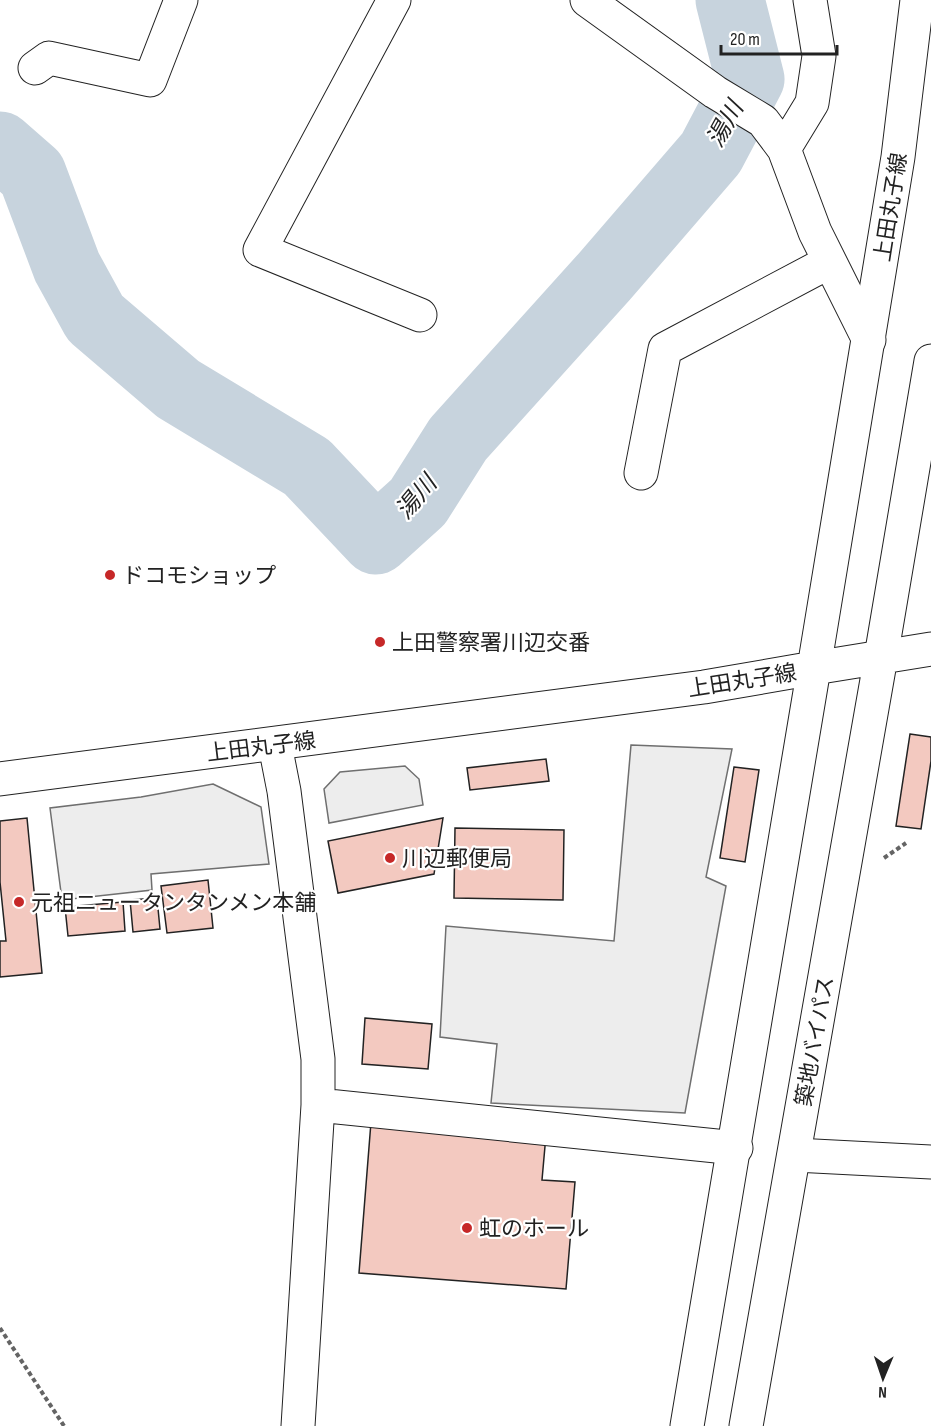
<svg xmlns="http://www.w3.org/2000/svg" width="931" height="1426" viewBox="0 0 931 1426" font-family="'Sofia Sans Condensed','Noto Sans JP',sans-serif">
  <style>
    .parking { fill: #ededed; stroke: #6f6f6f; stroke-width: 1.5 }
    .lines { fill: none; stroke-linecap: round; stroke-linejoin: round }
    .river { stroke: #c7d3dd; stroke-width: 69 }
    .building { fill: #f3c9c0; stroke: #222; stroke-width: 1.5 }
    .minor-casing { stroke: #222; stroke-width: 35 }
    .major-casing { stroke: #222; stroke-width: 35 }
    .highway-casing { stroke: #222; stroke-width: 35 }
    .path { stroke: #646464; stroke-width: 4; stroke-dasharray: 4.5 3; stroke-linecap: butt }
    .minor { stroke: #fff; stroke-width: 33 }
    .major { stroke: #fff; stroke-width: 33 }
    .highway { stroke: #fff; stroke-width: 33 }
    .poi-dot { fill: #c62828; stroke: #fff; stroke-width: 2 }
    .labels { text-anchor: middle; stroke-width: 4.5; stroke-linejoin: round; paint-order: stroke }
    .street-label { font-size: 22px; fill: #222; stroke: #fff }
    .poi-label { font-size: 22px; fill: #222; stroke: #fff; text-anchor: start }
    .water-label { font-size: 24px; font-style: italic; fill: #222; stroke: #fff }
  </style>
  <rect width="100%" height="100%" fill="#fff"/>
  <path class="parking" d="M631 745 732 749 706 877 726 886 685 1113 491 1103 497 1044 440 1037 446 926 614 941Z
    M405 766 419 779 423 805 329 823 324 789 340 772Z
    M213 784 261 807 269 864 151 874 152 890 62 900 50 808 141 797Z"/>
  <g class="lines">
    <path class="river" d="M0 146 32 174 67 267 95 318 178 389 307 467 376 540 418 502 458 439 604 277 711 153 750 79 730 0"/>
  </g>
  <path class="building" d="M910 734 931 737V761L921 829 896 826Z
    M546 759 549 781 470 790 467 768Z
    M734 767 759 770 745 862 720 858Z
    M27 818 42 973 0 977V941H6L0 882V821Z
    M443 818 434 874 338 893 328 841Z
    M455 828 564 830 563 900 454 898Z
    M208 880 213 928 167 933 161 886Z
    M157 898 160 929 133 932 130 900Z
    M123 902 125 931 68 936 65 907Z
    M365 1018 432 1024 428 1069 362 1064Z
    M371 1122 546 1135 542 1180 575 1182 566 1289 359 1273Z"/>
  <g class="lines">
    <g class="minor-casing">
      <path id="minor" d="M394 0 260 250 420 315
        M587 0 715 92 763 121 784 149 815 232 869 340
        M35 68 49 58 150 80 181 0
        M784 149 812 103 819 56 810 0
        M641 473 665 349 829 262
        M275 745 284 791 318 1059V1105L298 1426
        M318 1105 736 1148
        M795 1155 931 1162"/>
    </g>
    <g class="major-casing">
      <path id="major" d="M881 657 931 361
        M0 779 704 687 814 668 898 157 917 0"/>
    </g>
    <g class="highway-casing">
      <path id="highway" d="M687 1426 814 668 931 649
        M746 1426 881 657"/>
    </g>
    <path class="path" d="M884 858 906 843
      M0 1328 64 1426"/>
    <use href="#minor" class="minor"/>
    <use href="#major" class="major"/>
    <use href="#highway" class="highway"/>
  </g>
  <g class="poi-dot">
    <circle cx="110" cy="575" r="6"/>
    <circle cx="380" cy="642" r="6"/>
    <circle cx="390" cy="858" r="6"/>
    <circle cx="19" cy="902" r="6"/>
    <circle cx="467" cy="1228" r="6"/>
  </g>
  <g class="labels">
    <g class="street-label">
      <text transform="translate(890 207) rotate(-81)" y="8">上田丸子線</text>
      <text transform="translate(742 680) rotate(-9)" y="8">上田丸子線</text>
      <text transform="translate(261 746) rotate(-7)" y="8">上田丸子線</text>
      <text transform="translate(814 1041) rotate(-80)" y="8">築地バイパス</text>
    </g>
    <g class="poi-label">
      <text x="122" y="583">ドコモショップ</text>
      <text x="392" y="650">上田警察署川辺交番</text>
      <text x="402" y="866">川辺郵便局</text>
      <text x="31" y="910">元祖ニュータンタンメン本舗</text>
      <text x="479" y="1236">虹のホール</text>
    </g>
    <g class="water-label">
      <text transform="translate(725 124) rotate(-61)" y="8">湯川</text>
      <text transform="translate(416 497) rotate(-50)" y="8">湯川</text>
    </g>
  </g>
  <g transform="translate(883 1378) rotate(182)" stroke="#ffffff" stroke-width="4.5" paint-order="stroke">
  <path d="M0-4.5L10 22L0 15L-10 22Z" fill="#222222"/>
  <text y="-9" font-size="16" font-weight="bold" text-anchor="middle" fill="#222222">N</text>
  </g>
  <path d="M721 45v9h116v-9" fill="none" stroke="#222222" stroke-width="3"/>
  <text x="730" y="45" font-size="18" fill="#222222" stroke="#ffffff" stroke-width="4.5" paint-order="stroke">20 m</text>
</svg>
